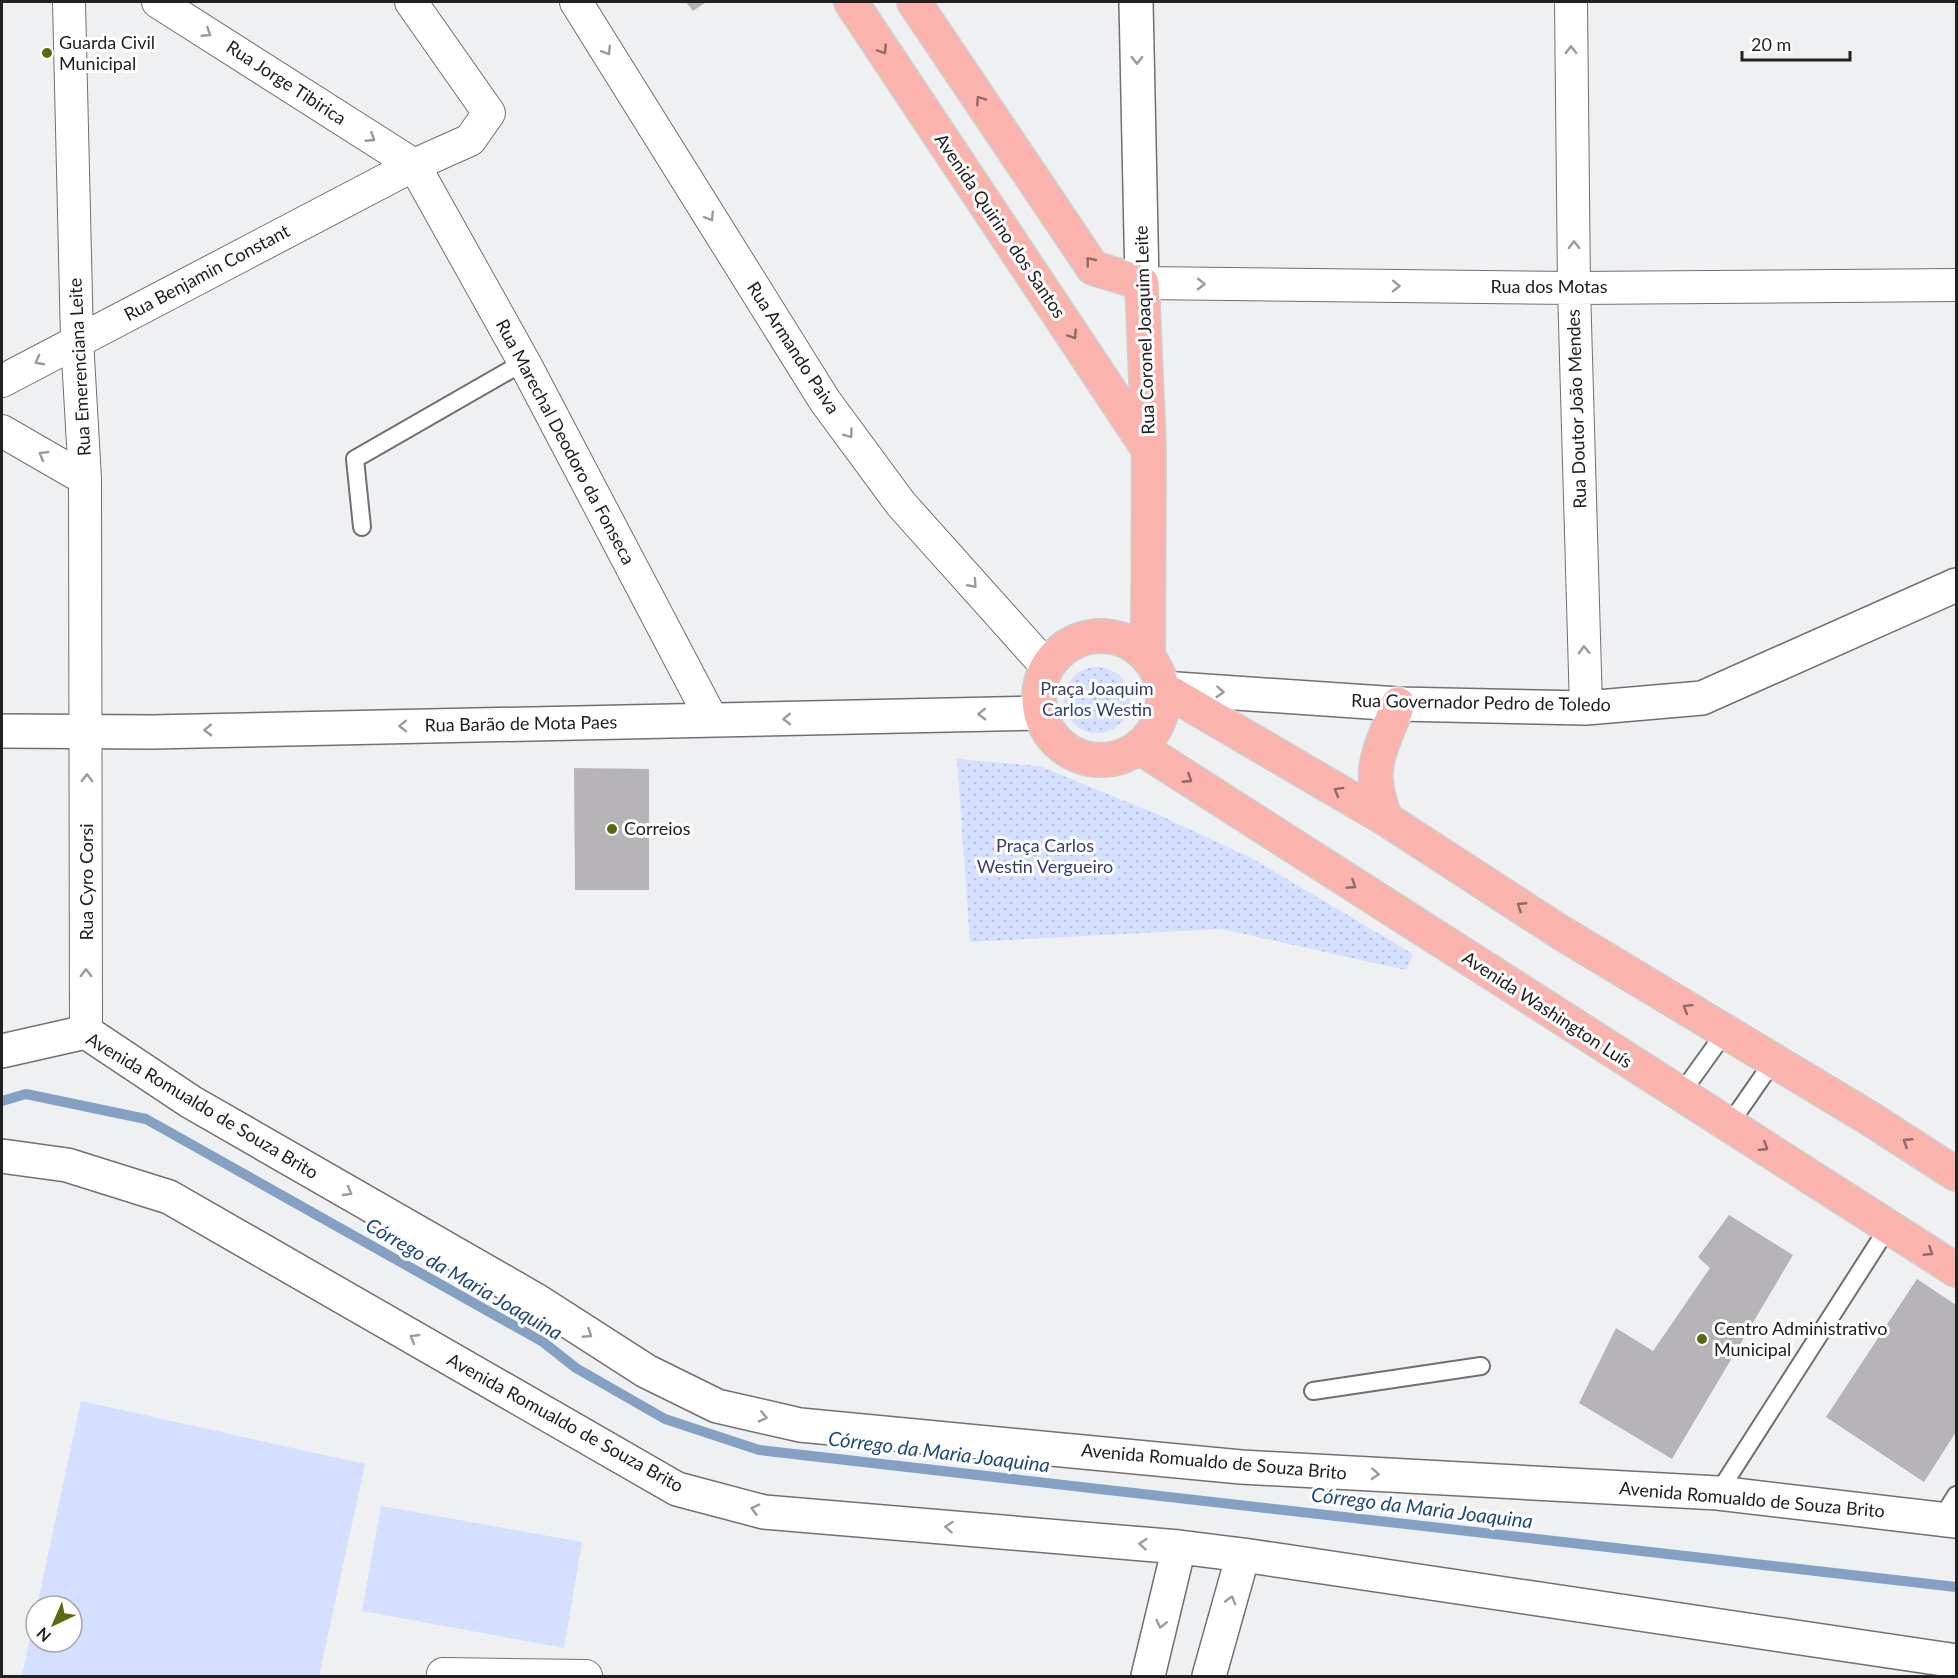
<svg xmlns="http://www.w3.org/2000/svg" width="1958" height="1678" viewBox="0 0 1958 1678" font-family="Lato,sans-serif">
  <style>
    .grass { fill: #d5dfff }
    .park { fill: url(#park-dots) }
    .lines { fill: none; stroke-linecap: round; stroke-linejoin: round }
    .stream { stroke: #84a1c4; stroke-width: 10 }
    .building { fill: #b6b4b6 }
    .service-casing { stroke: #707072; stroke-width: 20 }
    .minor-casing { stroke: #707072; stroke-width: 34 }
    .tertiary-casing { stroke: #707072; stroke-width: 36 }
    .secondary-casing { stroke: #707072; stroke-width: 36 }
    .primary-casing { stroke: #cecece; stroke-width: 36 }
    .service { stroke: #fff; stroke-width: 16 }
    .minor { stroke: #fff; stroke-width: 32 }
    .tertiary { stroke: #fff; stroke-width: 33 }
    .secondary { stroke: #fff; stroke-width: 33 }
    .primary { stroke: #fab3ad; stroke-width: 33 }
    .oneway { stroke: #9b9b9c }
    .oneway2 { stroke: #8e6a68 }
    .poi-dot { fill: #5a6a14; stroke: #fff; stroke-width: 2 }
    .labels { text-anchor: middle; stroke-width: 6; stroke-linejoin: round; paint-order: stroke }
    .poi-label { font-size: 18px; fill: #212122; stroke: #fff; text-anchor: start }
    .street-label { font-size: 18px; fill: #212122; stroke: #fff }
    .park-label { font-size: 18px; fill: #333e73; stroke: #fff }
    .water-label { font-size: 20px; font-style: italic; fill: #204a78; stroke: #fff }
  </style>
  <defs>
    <pattern id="park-dots" width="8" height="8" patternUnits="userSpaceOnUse" patternTransform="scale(1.5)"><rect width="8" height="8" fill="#d5dfff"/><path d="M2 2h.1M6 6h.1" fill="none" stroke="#b7bfda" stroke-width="1.8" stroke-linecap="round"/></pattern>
  </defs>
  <rect width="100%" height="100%" fill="#eff0f2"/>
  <path class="grass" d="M81 1401 365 1464 319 1676H22L36 1610V1642H72V1606H37Z
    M381 1506 582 1542 564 1648 362 1611Z"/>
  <path class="park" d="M1064 700a33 33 0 1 1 66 0a33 33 0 1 1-66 0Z
    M957 759 1039 766 1157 814 1253 859 1413 954 1406 970 1221 929 970 942Z"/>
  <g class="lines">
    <path class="stream" d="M2 1101 26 1094 146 1119 543 1342 576 1368 665 1419 759 1450 1956 1587"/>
  </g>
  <path class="building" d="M686 2H706L693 11Z
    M574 768 649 769V890H575Z
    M1729 1215 1793 1255 1672 1459 1579 1403 1616 1328 1653 1351 1710 1268 1698 1257Z
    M1917 1279 1956 1305V1432L1924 1482 1826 1417Z"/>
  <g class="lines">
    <g class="service-casing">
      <path id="service" d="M362 527 355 459 524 362
        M1680 1095 1726 1031
        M1729 1125 1774 1060
        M1313 1391 1481 1366
        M1718 1493 1889 1226
        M1941 1519 1956 1495"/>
    </g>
    <g class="minor-casing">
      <path id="minor" d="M69 2 77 340 85 479 86 1032
        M158 2 414 165 524 362 712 720
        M576 2 825 401 901 504 1047 667
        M1571 2 1574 288 1586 708
        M1142 283 1574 288 1956 285
        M2 381 414 165 470 140 489 113 411 2
        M2 431 85 479
        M443 1676V1674L586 1676"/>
    </g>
    <g class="tertiary-casing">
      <path id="tertiary" d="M1136 2 1142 283
        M1162 688 1398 704 1586 708 1702 698 1956 585"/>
    </g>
    <g class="secondary-casing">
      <path id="secondary" d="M2 731 152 732 1041 713
        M2 1051 86 1032 191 1102 534 1299 646 1371 717 1406 800 1425 1241 1467 1718 1493 1956 1521
        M2 1156 67 1165 169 1197 677 1489 764 1512 1179 1547 1243 1555 1956 1661
        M1148 1676 1179 1547
        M1209 1676 1243 1555"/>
    </g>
    <g class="primary-casing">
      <path id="primary" d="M851 2 1149 450
        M914 2 1093 268 1142 283 1149 450 1148 658
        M1039 698a62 62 0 1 1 124 0a62 62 0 1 1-124 0Z
        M1162 688 1386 819 1560 932 1869 1118 1956 1174
        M1139 747 1956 1270
        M1386 819C1365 768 1380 753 1398 704"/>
    </g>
    <use href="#service" class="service"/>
    <use href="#minor" class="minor"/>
    <use href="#tertiary" class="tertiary"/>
    <use href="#secondary" class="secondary"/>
    <use href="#primary" class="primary"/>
  </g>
  <defs><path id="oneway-chevron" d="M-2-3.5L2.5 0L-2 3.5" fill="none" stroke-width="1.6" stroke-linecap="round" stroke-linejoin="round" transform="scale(1.5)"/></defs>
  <g class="oneway">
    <use href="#oneway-chevron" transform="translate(207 33) rotate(33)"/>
    <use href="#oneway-chevron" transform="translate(1571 50) rotate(-91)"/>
    <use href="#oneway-chevron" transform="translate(607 51) rotate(58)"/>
    <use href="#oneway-chevron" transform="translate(1137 60) rotate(89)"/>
    <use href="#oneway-chevron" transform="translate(371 138) rotate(33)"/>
    <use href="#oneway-chevron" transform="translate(710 217) rotate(58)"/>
    <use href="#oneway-chevron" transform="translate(1574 245) rotate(-91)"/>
    <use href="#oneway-chevron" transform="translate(1201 284) rotate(1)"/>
    <use href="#oneway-chevron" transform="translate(1396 286) rotate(1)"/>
    <use href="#oneway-chevron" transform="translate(39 361) rotate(152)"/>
    <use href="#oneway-chevron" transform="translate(849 434) rotate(54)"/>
    <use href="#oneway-chevron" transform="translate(43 455) rotate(-150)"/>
    <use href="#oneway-chevron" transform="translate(973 584) rotate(48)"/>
    <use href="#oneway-chevron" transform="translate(1584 650) rotate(-92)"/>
    <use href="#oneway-chevron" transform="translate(1220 692) rotate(4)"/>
    <use href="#oneway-chevron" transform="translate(982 714) rotate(179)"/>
    <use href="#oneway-chevron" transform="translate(787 719) rotate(179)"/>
    <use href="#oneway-chevron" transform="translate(403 726) rotate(179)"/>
    <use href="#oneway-chevron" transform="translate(208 730) rotate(179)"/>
    <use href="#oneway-chevron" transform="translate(87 778) rotate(-90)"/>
    <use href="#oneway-chevron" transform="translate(86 973) rotate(-90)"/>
    <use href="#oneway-chevron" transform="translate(348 1192) rotate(30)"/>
    <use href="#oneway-chevron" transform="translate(588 1334) rotate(33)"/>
    <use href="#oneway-chevron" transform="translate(414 1338) rotate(-150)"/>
    <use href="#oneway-chevron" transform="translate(763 1417) rotate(13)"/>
    <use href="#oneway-chevron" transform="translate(1375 1474) rotate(3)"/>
    <use href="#oneway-chevron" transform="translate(755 1509) rotate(-166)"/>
    <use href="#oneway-chevron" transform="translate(949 1527) rotate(-175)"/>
    <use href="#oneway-chevron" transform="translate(1143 1544) rotate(-175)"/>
    <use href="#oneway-chevron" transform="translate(1231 1600) rotate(-74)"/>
    <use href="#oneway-chevron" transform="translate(1161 1624) rotate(103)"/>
  </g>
  <g class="oneway2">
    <use href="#oneway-chevron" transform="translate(883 50) rotate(56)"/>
    <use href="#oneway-chevron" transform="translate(980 100) rotate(-124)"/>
    <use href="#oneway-chevron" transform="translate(1090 261) rotate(-129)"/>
    <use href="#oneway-chevron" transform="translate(1073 335) rotate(56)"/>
    <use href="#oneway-chevron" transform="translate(1188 779) rotate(33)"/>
    <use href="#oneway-chevron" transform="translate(1338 791) rotate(-150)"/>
    <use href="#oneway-chevron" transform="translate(1352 885) rotate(33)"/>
    <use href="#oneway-chevron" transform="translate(1521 906) rotate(-147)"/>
    <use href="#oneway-chevron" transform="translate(1687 1008) rotate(-149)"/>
    <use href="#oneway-chevron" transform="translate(1907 1142) rotate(-147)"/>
    <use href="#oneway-chevron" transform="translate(1764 1147) rotate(32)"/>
    <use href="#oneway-chevron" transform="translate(1929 1252) rotate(33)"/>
  </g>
  <g class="poi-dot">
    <circle cx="47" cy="53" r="6"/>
    <circle cx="612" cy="829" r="6"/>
    <circle cx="1702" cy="1339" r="6"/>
  </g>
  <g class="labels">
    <g class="poi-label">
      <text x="59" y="49">Guarda Civil<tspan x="59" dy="21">Municipal</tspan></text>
      <text x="624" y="835">Correios</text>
      <text x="1714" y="1335">Centro Administrativo<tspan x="1714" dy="21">Municipal</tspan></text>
    </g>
    <g class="street-label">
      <text transform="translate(286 83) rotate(33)" y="6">Rua Jorge Tibirica</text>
      <text transform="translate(1000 226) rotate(56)" y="6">Avenida Quirino dos Santos</text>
      <text transform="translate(207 273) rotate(-28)" y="6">Rua Benjamin Constant</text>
      <text x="1549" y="293">Rua dos Motas</text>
      <text transform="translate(1145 330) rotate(-92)" y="6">Rua Coronel Joaquim Leite</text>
      <text transform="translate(793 348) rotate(57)" y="6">Rua Armando Paiva</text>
      <text transform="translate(80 367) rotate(-93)" y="6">Rua Emerenciana Leite</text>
      <text transform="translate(1577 409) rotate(-92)" y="6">Rua Doutor João Mendes</text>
      <text transform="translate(565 442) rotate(62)" y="6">Rua Marechal Deodoro da Fonseca</text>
      <text transform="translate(1481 703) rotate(1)" y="6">Rua Governador Pedro de Toledo</text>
      <text transform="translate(521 724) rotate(-1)" y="6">Rua Barão de Mota Paes</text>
      <text transform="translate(87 882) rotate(-90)" y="6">Rua Cyro Corsi</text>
      <text transform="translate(1547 1010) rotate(33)" y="6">Avenida Washington Luís</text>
      <text transform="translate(202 1106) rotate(31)" y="6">Avenida Romualdo de Souza Brito</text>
      <text transform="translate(565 1423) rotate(29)" y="6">Avenida Romualdo de Souza Brito</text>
      <text transform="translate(1214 1462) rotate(5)" y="6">Avenida Romualdo de Souza Brito</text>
      <text transform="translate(1752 1500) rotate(5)" y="6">Avenida Romualdo de Souza Brito</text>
    </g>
    <g class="park-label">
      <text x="1097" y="695">Praça Joaquim<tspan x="1097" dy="21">Carlos Westin</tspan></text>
      <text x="1045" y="852">Praça Carlos<tspan x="1045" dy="21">Westin Vergueiro</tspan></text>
    </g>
    <g class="water-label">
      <text transform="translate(464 1279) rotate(30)" y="7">Córrego da Maria Joaquina</text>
      <text transform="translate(939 1452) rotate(7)" y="7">Córrego da Maria Joaquina</text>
      <text transform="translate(1422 1508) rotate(7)" y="7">Córrego da Maria Joaquina</text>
    </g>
  </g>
  <rect width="1958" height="1678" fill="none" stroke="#212122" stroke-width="6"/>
  <g transform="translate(54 1624) rotate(224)"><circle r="28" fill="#ffffff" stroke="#a6a6a7" stroke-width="1.5"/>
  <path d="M0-4.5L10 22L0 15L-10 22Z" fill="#5a6a14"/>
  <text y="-9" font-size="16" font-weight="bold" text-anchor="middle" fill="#212122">N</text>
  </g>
  <path d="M1742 51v9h108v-9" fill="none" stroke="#212122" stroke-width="3"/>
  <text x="1751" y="51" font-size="18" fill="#212122" stroke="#ffffff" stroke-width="4.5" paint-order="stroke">20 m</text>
</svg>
